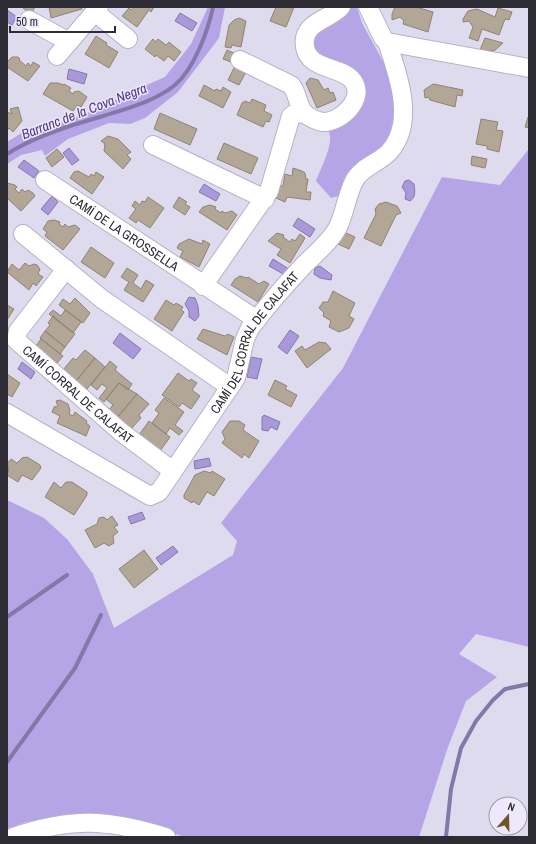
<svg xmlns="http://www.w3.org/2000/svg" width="536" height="844" viewBox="0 0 536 844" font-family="'Archivo Narrow',sans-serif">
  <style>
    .forest { fill: #b5a4e6 }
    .water { fill: #a999da; stroke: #8478a8 }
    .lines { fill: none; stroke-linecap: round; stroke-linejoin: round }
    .stream { stroke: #8478a8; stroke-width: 4 }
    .building { fill: #b2a696; stroke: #8f8374 }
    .minor-casing { stroke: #b6b2c5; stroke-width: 20 }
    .minor { stroke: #fff; stroke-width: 18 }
    .labels { text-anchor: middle; stroke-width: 3; stroke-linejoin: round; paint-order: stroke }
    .street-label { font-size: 13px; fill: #2d2b33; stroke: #ede8fc }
    .water-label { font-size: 14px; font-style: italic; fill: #533986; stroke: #ede8fc }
  </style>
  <rect width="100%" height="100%" fill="#dfdbef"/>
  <path class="forest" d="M208 7H225L219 38 178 92 145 118 130 124 109 123 68 139 45 156 42 150 21 155 7 164V142L28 129 36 132 100 108 126 94 165 77 191 44Z
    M349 7H357L362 23 385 65 395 96V113L386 147 343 195 331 198 316 181C320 169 337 140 327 129L361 100 314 52 310 37Z
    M528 150H529V647L476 634 459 654 497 677 466 701 448 747 419 837H185L137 821 67 816 26 822 7 829V500L44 518 67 539 93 574 114 628 233 555 237 541 221 523 343 368 442 177 500 185Z"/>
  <path class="water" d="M7 10 17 17 12 25 7 22Z
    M180 13 197 23 192 31 175 21Z
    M69 69 87 74 84 84 67 79Z
    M69 148 79 160 72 165 63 153Z
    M24 160 39 171 34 178 18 167Z
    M409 180 414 184C415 191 416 197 410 201L405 199 406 193 402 187 405 181Z
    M204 184 220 194 216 201 199 192Z
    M52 196 58 202 48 215 41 209Z
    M298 218 315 229 310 237 293 226Z
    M273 259 289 269 285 275 269 266Z
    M320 266 332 275 331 280 320 278 314 274 315 268Z
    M189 297 195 298 198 306 199 316 195 321 189 317V311L185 304Z
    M290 330 299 336 287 354 278 347Z
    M120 333 141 349 133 359 113 343Z
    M251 357 262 359 257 379 247 377Z
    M22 362 35 372 31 379 18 369Z
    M264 415 280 422 277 430 271 427 268 431 262 430V417Z
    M209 458 211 466 195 469 194 461Z
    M142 512 145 519 131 524 128 517Z
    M173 546 178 552 161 565 156 558Z"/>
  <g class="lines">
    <path class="stream" d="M7 154C32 138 71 125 100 117 125 109 154 102 175 85 194 69 208 31 213 7
      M7 617 67 575
      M7 762 75 668 101 615
      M446 837 451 789 461 748 476 721 493 700 505 689 529 684"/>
  </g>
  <path class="building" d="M24 7H35L31 14 23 8Z
    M49 7H81L82 9 51 18Z
    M134 7H157H154L151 12 149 10 137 27 122 16 129 8 131 10Z
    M276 7H294L286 27 270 21Z
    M395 7H416L433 12 428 32 403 24 404 21 400 17 392 20V14Z
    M498 8 512 12 509 20 505 19 499 35 482 29 478 41 469 38 473 27 469 21 463 22V19L468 11 477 9 495 17Z
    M239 18 246 21 241 47 232 45 231 48 225 47 229 25 234 20Z
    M96 36 107 43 106 45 118 52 109 68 85 54Z
    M485 38 503 43 494 51 480 50Z
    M153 39 155 42 158 39 166 45 169 42 181 52 174 61 168 56 164 61 156 55 155 57 145 49Z
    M227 50 240 56 236 64 223 59Z
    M12 57H18L20 59 19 60 26 66 28 63 31 66 33 62 40 66 28 81 7 67V62Z
    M236 64 247 70 239 85 228 80Z
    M310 78 318 80 324 90 328 88 330 93 333 92 336 100 317 108 306 83Z
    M50 83H58L64 85V84L71 88 69 91 73 94 74 92 79 91 87 97 81 107 78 105 73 111 43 94Z
    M433 84 463 90 462 96 457 95 455 107 430 100 428 97 425 98 424 90Z
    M204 85 215 91 216 89 221 91 223 87 231 92 223 108 199 96Z
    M252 99 266 105 264 111 272 115 269 122 266 121 263 127 237 115 242 103 245 101 250 103Z
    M18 107 22 121 13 132 9 128 7 131V112L12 114 10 109Z
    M160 113 197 129 190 145 154 129Z
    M528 117H529V128L525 127Z
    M481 119 498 122 496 130 503 131 499 152 487 149V146L476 144Z
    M108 136 118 139 131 152 127 155 131 159 123 169 104 151 105 144 101 141Z
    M224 143 258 158 251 174 217 159Z
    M57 149 64 157 52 167 46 158Z
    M472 156 487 159 485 168 471 165Z
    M293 168 302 171 305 173 306 179H308L306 192H311L310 200 287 197 285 202 276 198 280 186H283L285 174 292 176Z
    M78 171 89 177 91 174 94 176 96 172 104 177 92 194 70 178 74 172Z
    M7 183 15 185 17 187 15 189 19 193 22 189 25 192 28 190 33 193 35 196 21 211 7 198Z
    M148 197 164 208 150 228 138 220 136 223 129 218 136 209 132 206 135 201 140 205 142 201 145 202Z
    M179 197 187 202 185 204 190 207 185 215 173 207Z
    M386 202 397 206 401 213 396 215 381 246 364 238 376 214 375 209 379 204Z
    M210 205 216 207 215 209 221 213 222 211 225 213 232 211 237 215 227 230 199 212 203 207Z
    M54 220 60 222 59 224 63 227 65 224 68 227 75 225 80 229 63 250 45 236 47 232 43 229 48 221Z
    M344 232 355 237 349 249 338 244Z
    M277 233 284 235 283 237 290 242 292 239 295 241 300 234 305 238 290 263 277 255 281 249 268 241Z
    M189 239 202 244 203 240 210 244 199 267 180 257 183 251 177 248 179 244Z
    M91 247 114 263 105 278 81 262Z
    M25 263 29 266 34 264 37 265 40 269 38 274 43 277 36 286 33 283 29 290 7 272 12 264 19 270Z
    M127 268 138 275 133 283 141 289 146 280 154 285 143 302 124 290 129 282 121 277Z
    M240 276 247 278 248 277 259 284 264 281 269 284 258 302 231 285 235 279Z
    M333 291 355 303 349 316 354 319 349 328 339 332 329 327 331 321 323 316 324 313 319 308 323 302H328Z
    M75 298 90 313 83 323 59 305 63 299 70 304Z
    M166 300 174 305 176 303 183 307 181 310 184 312 172 331 154 319Z
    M7 305 14 309 7 320Z
    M53 310 61 316 65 310 81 322 73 333 49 314Z
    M53 316 75 334 65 347 45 331 50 325 48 323Z
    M203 329 225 336 228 334 234 337 227 355 197 339Z
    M45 331 65 347 60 354 40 338Z
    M41 339 63 356 57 363 36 346Z
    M319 342 326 343 331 349 307 368 295 351 302 346 305 350Z
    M85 350 95 358 76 381 63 370 73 358 76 360Z
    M95 358 105 367 87 389 76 381Z
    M110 361 117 367 115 370 132 384 128 390 119 383 104 402 99 398 107 388 102 384 97 390 91 385Z
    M7 371V374L20 383 12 397 7 394Z
    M178 373 189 381 191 379 197 383 192 390 200 396 191 409 182 403 179 407 162 395Z
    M275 380 287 386 285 389 297 395 291 407 268 395Z
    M119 383 137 394 116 419 108 411 113 405 106 399Z
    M137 394 149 404 139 415 141 418 130 430 116 419Z
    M164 398 184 412 175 425 183 431 179 435 170 428 166 434 152 423 159 413 155 410Z
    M60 400 68 404 70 411 69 414 73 416 75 412 87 421 86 423 90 426 86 436 57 423 60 416 52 412 54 407 58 406 56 401Z
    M149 421 170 437 160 451 139 435Z
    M230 421H239L245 425 243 430 259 441 249 458 244 454 242 458 222 443 225 439 222 432Z
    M27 457 40 465 41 468 32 480 22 475 18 482 7 475 9 469 7 464 11 459 17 463 22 458Z
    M204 471 211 473 212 471 225 479 214 496 207 492 199 505 193 501 192 503 184 498V495L195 475Z
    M54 482 61 488 66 482H72L87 492V495L74 515 45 497Z
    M112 516 118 525 114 527 118 532 113 536 114 543 109 546 104 543 95 548 85 530 97 524 99 518 104 517 107 520Z
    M144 550 158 569 134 588 119 569Z"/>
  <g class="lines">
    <g class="minor-casing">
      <g id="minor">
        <path d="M368 7 383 38 387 42 529 68"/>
        <path d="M95 12 128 39"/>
        <path d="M29 20 69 42"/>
        <path d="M57 56 99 7"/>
        <path d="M304 113C309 117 315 121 323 122 340 123 366 99 353 81 343 66 309 71 305 47 301 22 328 21 341 7"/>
        <path d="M153 145 265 199"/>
        <path id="s1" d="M45 180 257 320"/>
        <path d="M23 234 102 299 230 387"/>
        <path id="s2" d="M66 269 18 331 16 340 121 432 173 471"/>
        <path d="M203 286 269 191 291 116 294 114 304 113C297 104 298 93 291 85L240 60"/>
        <path id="s3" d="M7 413 150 496 159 492 236 378 245 339 250 328C267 306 285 285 304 265 315 254 331 241 338 227 345 212 347 195 354 181 361 167 379 163 389 152 416 123 398 74 387 42"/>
        <path d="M13 837C72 817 107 819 166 837"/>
      </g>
    </g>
    <use href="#minor" class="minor"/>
  </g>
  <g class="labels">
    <g class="street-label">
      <text dy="5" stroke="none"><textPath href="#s1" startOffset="95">CAMÍ DE LA GROSSELLA</textPath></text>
      <text dy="5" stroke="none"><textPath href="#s3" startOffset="354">CAMÍ DEL CORRAL DE CALAFAT</textPath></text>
      <text dy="5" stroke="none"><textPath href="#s2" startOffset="170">CAMÍ CORRAL DE CALAFAT</textPath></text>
    </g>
    <g class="water-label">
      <text transform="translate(84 111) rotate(-21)" y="5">Barranc de la Cova Negra</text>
    </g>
  </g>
  <rect width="536" height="844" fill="none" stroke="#2d2b33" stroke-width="16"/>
  <g transform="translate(508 816) rotate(20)"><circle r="19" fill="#ede8fc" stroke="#a09cac"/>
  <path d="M0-3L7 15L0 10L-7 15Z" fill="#715428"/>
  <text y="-6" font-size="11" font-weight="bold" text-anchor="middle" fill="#2d2b33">N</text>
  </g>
  <path d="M10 26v6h105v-6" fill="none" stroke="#2d2b33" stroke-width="2"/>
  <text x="16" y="26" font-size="12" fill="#2d2b33" stroke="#ede8fc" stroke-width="3" paint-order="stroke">50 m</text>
</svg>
